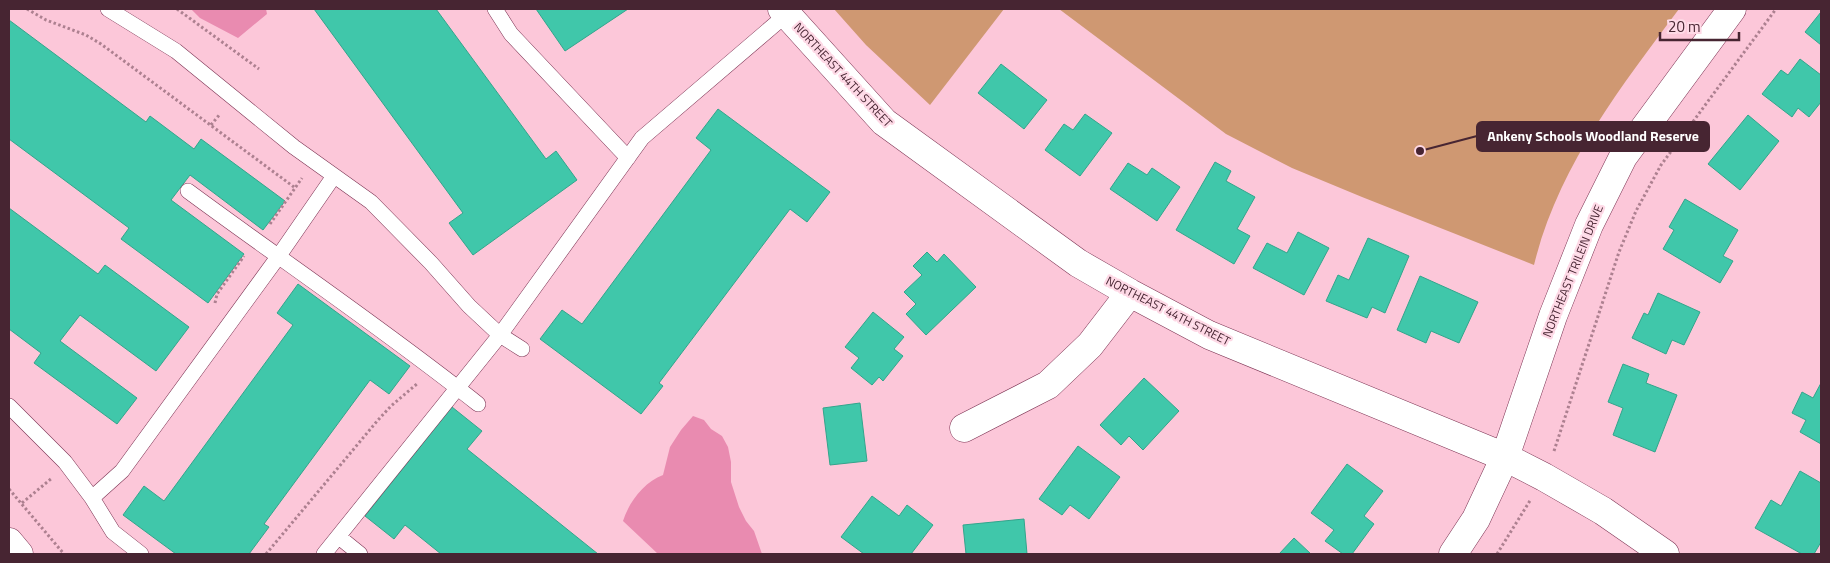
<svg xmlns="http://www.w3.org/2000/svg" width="1830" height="563" viewBox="0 0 1830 563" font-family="'Titillium Web',sans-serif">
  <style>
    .green { fill: #cf9872 }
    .water { fill: #e98bb0 }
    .building { fill: #40c7aa; stroke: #32a58c }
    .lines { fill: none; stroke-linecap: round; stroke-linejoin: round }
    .service-casing { stroke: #7c3353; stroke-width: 16 }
    .minor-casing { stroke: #7c3353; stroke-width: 29 }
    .path { stroke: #ad8090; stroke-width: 3; stroke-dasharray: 2.5 2.5; stroke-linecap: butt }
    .service { stroke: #fff; stroke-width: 15 }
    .minor { stroke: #fff; stroke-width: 28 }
    .labels { text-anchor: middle; stroke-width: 4.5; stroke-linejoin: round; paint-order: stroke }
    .street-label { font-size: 12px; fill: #472532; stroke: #fed9e6 }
    .leader { fill: none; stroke: #472532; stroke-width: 2 }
    .callout-dot { fill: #472532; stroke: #fed9e6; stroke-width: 2 }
    .callout { fill: #472532; stroke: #472532; stroke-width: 2 }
    .callout-label { font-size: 14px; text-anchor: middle; font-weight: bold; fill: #fff }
  </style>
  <rect width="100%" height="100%" fill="#fcc7d9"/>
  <path class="green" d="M834 9H1004L930 105 866 45Z
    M1059 9H1679C1620 88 1558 167 1534 265L1362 197 1292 168 1226 134Z"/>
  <path class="water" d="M191 9H266L267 14 238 38 200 18Z
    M693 416 704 420 711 429 722 436 728 447 731 462V482L739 507 746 521 754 531 762 554H658L623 521C629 502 644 482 663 475L670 447 681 430Z"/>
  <path class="building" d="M314 9H436L546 159 556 151 577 180 473 255 449 223 463 213Z
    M536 9H628L565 51Z
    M1821 12V45L1805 32Z
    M9 20 146 122 150 116 194 149 201 139 285 201 263 230 190 175 171 200 244 254 208 303 121 239 129 228 9 139Z
    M1800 59 1821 75V102L1809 117 1798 108 1792 117 1762 94 1781 70 1788 75Z
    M1001 64 1047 100 1024 129 978 93Z
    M718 109 830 192 807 222 790 209 659 383 663 386 641 414 540 339 562 310 582 324 711 150 696 138Z
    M1085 114 1112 133 1080 176 1045 150 1064 124 1073 130Z
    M1748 115 1779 141 1740 190 1708 164Z
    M1215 162 1231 171 1226 181 1255 197 1237 229 1250 236 1234 264 1176 230Z
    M1128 163 1147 175 1152 168 1180 187 1157 221 1110 189Z
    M1685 199 1738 230 1723 256 1733 261 1720 283 1663 249 1674 230 1669 227Z
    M9 208 98 274 105 265 189 327 156 371 80 315 60 341 137 398 117 424 34 363 41 353 9 329Z
    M1298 232 1329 248 1304 295 1253 268 1267 243 1287 253Z
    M1368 238 1409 256 1385 313 1372 307 1367 318 1326 301 1338 275 1349 280Z
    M927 252 937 262 944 254 976 287 926 335 906 314 916 304 904 292 922 275 913 266Z
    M1420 276 1478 302 1459 343 1431 331 1426 343 1397 330Z
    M298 284 410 366 389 394 370 380 264 524 269 527 249 554H176L123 515 144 486 164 501 293 325 277 313Z
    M1658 293 1700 312 1684 345 1672 340 1666 354 1632 338 1644 313 1648 315Z
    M873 312 904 337 894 349 903 356 883 381 879 377 872 385 851 368 859 358 845 347Z
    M1623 364 1649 374 1646 383 1677 395 1655 452 1613 435 1623 408 1608 402Z
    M1144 378 1179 411 1143 450 1129 436 1121 445 1100 425Z
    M1821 383V444L1800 432 1806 420 1792 413 1802 392 1813 398Z
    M860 403 867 461 830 465 823 408Z
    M452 407 482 431 467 449 598 554H441L405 525 394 539 365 516Z
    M1078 446 1120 477 1089 519 1070 505 1062 515 1039 499Z
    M1347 464 1383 491 1364 516 1374 524 1352 554H1343L1325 541 1334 530 1311 513Z
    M1800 471 1821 483V542L1814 554H1802L1755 528 1771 500 1781 506Z
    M872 496 899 516 907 505 933 525 911 554H864L841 537Z
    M1024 519 1027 554H966L963 525Z
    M1294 538 1311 554H1279Z"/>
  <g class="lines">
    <g class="service-casing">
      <path id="service" d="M108 9 176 51 294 147 371 202 431 263 469 306 500 335 522 349
        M495 9 511 34 628 158
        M188 191C284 262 384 329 478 404
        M9 406 65 462 92 498 113 532 141 554
        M92 498 122 471 278 257 334 176
        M339 537 360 554
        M324 554 500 335 642 138 787 14"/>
    </g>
    <g class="minor-casing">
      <path id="minor" d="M782 9 884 122 1078 263 1130 293 1209 335 1505 457 1544 477 1603 511 1665 554
        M964 428 1048 385 1090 345 1130 293
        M9 542 19 554
        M1453 554 1476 519 1505 457 1553 316 1589 225 1623 157 1732 9"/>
    </g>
    <path class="path" d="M27 9 46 20 86 35 101 44 294 187
      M177 9 259 69
      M211 125 220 114
      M270 224 302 178
      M215 303 217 294 244 256
      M1554 451 1619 252 1636 211 1661 165 1776 9
      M9 489 64 554
      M22 503 52 478
      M266 554 378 420 391 406 418 383
      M1497 554 1531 499"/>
    <use href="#service" class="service"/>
    <use href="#minor" class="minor"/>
  </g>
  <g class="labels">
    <g class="street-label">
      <text transform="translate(843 75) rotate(47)" y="4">NORTHEAST 44TH STREET</text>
      <text transform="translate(1573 271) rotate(-68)" y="4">NORTHEAST TRILEIN DRIVE</text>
      <text transform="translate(1168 311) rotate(27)" y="4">NORTHEAST 44TH STREET</text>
    </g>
  </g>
  <path class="leader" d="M1420 151L1477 136"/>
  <circle class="callout-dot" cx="1420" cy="151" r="5"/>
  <rect class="callout" x="1477" y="122" width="232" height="29" rx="5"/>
  <g class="callout-label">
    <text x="1593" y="141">Ankeny Schools Woodland Reserve</text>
  </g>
  <rect width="1830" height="563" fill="none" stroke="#472532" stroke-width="20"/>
  <path d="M1660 32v8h79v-8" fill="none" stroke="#472532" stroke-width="2.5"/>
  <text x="1668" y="32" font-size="15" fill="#472532" stroke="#fed9e6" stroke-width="4" paint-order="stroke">20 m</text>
</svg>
